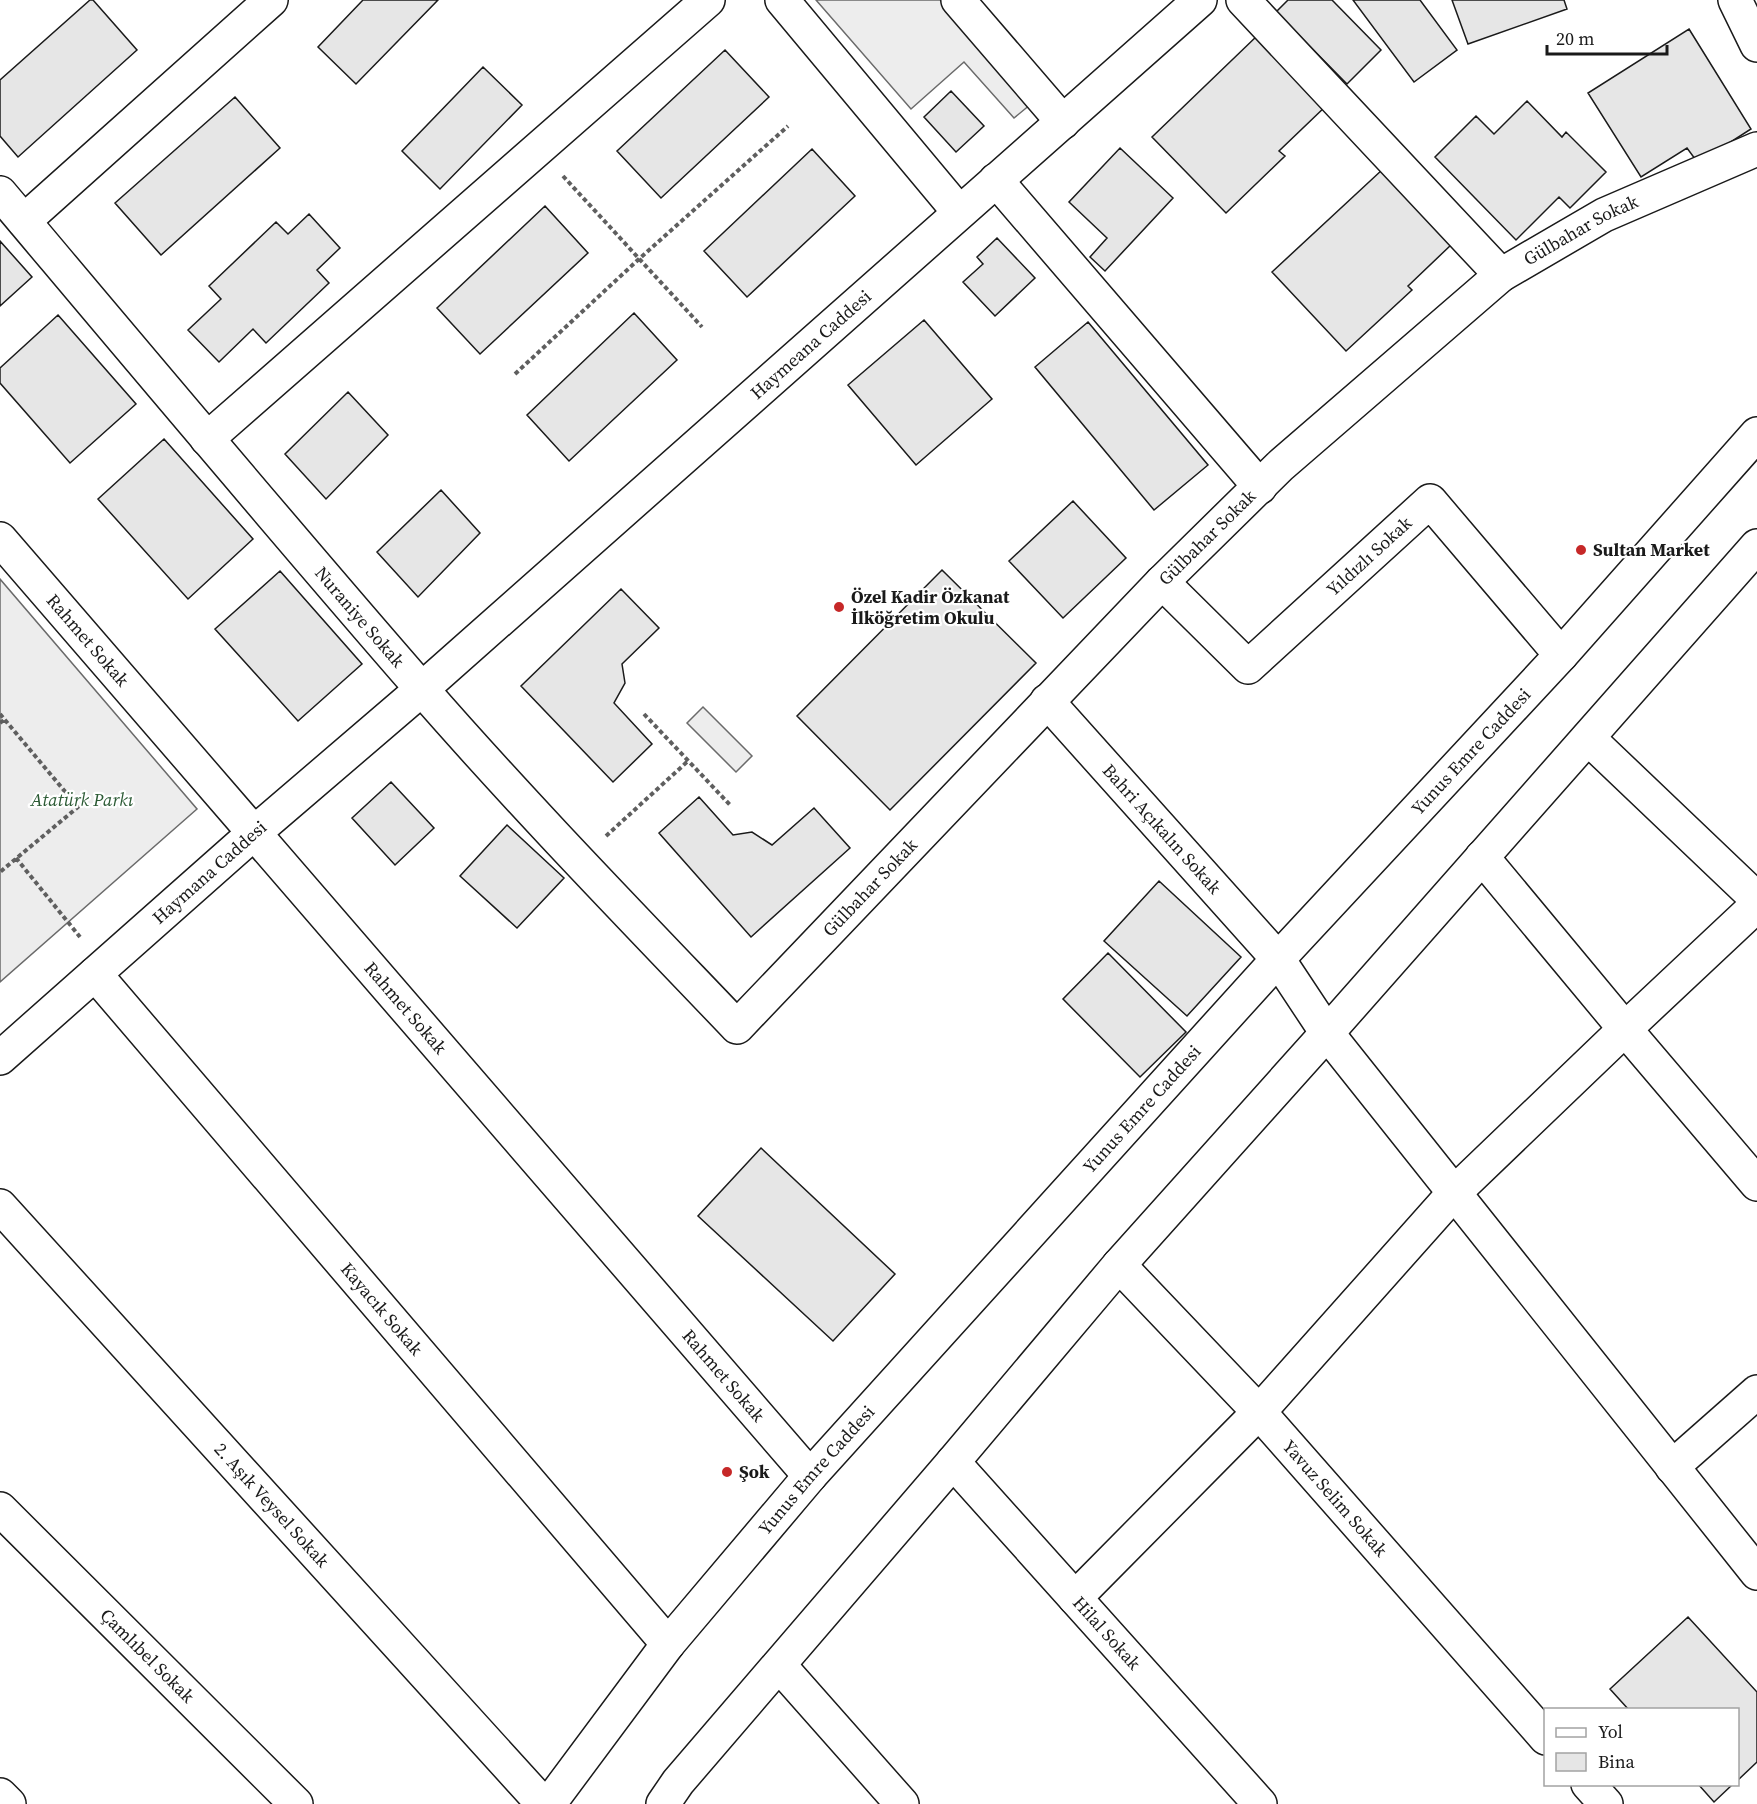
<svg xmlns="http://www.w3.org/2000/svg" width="1757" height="1804" viewBox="0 0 1757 1804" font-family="'Source Serif 4',serif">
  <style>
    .built { fill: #ededed; stroke: #6a6a6a; stroke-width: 1.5 }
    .building { fill: #e6e6e6; stroke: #1a1a1a; stroke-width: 1.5 }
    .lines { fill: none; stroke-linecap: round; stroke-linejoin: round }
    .street-casing { stroke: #1a1a1a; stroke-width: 36 }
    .secondary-casing { stroke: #1a1a1a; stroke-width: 36 }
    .path { stroke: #5f5f5f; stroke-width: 4; stroke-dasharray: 4.5 3; stroke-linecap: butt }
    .street { stroke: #fff; stroke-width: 33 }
    .secondary { stroke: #fff; stroke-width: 33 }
    .poi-dot { fill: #c62828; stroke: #fff; stroke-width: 2 }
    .labels { text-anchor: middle; stroke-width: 4.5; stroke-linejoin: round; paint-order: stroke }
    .street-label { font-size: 18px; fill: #1a1a1a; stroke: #fff }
    .poi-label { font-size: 18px; font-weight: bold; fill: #1a1a1a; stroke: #fff; text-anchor: start }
    .park-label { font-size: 18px; font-style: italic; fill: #2b5a34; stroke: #fff }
  </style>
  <rect width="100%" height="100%" fill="#fff"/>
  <path class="built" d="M816 0H940L1031 104 1014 118 964 62 911 109Z
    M0 579 197 809 0 982Z
    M703 707 752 756 736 772 687 723Z"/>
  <path class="building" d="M90 0H93L137 50 18 157 0 136V80Z
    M363 0H438L356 84 318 47Z
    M1288 0H1332L1381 50 1347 84 1276 12Z
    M1353 0H1420L1457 50 1414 82Z
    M1452 0H1564L1567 9 1468 44Z
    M1689 29 1751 129 1698 163 1687 148 1641 177 1588 93Z
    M1259 34 1328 104 1279 151 1285 156 1226 213 1152 137Z
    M725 50 769 97 661 198 617 151Z
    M483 67 522 105 440 189 402 151Z
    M951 91 984 126 956 152 924 117Z
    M235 97 280 148 161 255 115 203Z
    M1527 101 1562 137 1566 132 1606 172 1570 208 1559 197 1516 240 1435 157 1476 116 1494 134Z
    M1120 148 1173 198 1105 271 1090 257 1107 238 1069 202Z
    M812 149 855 196 747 297 704 251Z
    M1383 169 1452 244 1408 286 1412 290 1346 351 1272 272Z
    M545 206 588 253 480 354 437 308Z
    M309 214 340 248 317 270 329 283 266 343 253 329 219 362 188 330 221 299 209 286 276 222 288 234Z
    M997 238 1035 278 995 316 963 282 983 264 977 257Z
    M0 241 32 277 0 306Z
    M634 313 677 360 569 461 527 415Z
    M58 315 136 404 70 463 0 383V368Z
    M924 320 992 399 916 465 848 385Z
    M1088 322 1208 465 1154 510 1035 367Z
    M348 392 388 435 326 499 285 454Z
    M164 439 253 539 188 599 98 499Z
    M441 490 480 533 418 597 377 552Z
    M1073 501 1126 558 1063 618 1009 561Z
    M942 570 1036 663 890 810 797 716Z
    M280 571 362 664 298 721 215 629Z
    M621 589 659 628 622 664 625 683 614 703 652 744 613 782 521 686Z
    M391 782 434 828 395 865 352 818Z
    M699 797 733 835 752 832 772 845 814 808 850 848 751 937 659 833Z
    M507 825 564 878 517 928 460 876Z
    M1159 881 1241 957 1187 1016 1104 941Z
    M1108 953 1186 1032 1140 1077 1063 999Z
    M761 1148 895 1274 833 1341 698 1216Z
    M1688 1617 1757 1692V1762L1738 1780V1710H1629L1610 1689Z
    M1698 1784H1733L1714 1802Z"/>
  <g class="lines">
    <g class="street-casing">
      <g id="street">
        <path d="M782 0 959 212"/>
        <path d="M958 0 1063 122"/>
        <path d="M1243 0 1501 275"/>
        <path d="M1735 0 1757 45"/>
        <path d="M996 180 1260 487"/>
        <path id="s1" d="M0 193C139 358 278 524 420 687 522 804 630 915 737 1027L1162 582 1280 466 1501 275 1604 215 1757 149"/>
        <path d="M24 221 271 0"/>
        <path d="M207 439 708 0"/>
        <path id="s2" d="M0 539 810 1476"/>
        <path id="s3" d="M1162 582 1248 667 1430 501 1561 655"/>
        <path id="s4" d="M1047 701 1278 959 1327 1033 1757 1573"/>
        <path d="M1588 738 1757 899"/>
        <path d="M1482 857 1625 1029 1757 1184"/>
        <path id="s5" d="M95 974 668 1644"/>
        <path id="s6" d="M0 1058 254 833 422 689 1200 0"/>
        <path id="s7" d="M0 1206 543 1804"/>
        <path id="s8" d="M1119 1265 1259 1412 1546 1738"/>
        <path id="s9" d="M953 1462 1260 1804"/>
        <path d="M1672 1467 1757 1392"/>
        <path id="s10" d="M0 1509 296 1804"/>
        <path d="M1075 1598 1259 1412 1454 1193 1625 1029 1757 905"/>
        <path d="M779 1665 902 1804"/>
        <path d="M1588 1784 1606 1804"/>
        <path d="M0 1795 9 1804"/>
      </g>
    </g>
    <g class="secondary-casing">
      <g id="secondary">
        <path id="s11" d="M549 1804 668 1644 810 1476 1278 959 1561 655 1757 434"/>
        <path d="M663 1804 678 1782 953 1462 1119 1265 1327 1033 1757 546"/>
      </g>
    </g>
    <path class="path" d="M563 176 702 327
      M515 374 639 259 788 126
      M0 714 78 807 0 872
      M644 714 731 806
      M0 723 5 719
      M606 836 688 761
      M16 858 80 937"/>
    <use href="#street" class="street"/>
    <use href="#secondary" class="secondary"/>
  </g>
  <g class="poi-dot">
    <circle cx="1581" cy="550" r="6"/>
    <circle cx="839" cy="607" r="6"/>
    <circle cx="727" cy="1472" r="6"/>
  </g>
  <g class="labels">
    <g class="street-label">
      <text dy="6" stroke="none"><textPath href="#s1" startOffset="2278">Gülbahar Sokak</textPath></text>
      <text dy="6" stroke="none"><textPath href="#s6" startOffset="1080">Haymeana Caddesi</textPath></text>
      <text dy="6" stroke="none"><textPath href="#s1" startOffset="1792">Gülbahar Sokak</textPath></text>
      <text dy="6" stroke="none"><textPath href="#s3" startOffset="285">Yıldızlı Sokak</textPath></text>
      <text dy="6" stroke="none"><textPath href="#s1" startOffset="556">Nuraniye Sokak</textPath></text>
      <text dy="6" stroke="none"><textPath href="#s2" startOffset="134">Rahmet Sokak</textPath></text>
      <text dy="6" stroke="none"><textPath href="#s11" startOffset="1400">Yunus Emre Caddesi</textPath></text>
      <text dy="6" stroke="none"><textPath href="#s4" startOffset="172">Bahri Açıkalın Sokak</textPath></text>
      <text dy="6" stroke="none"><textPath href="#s6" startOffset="280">Haymana Caddesi</textPath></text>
      <text dy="6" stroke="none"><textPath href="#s1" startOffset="1306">Gülbahar Sokak</textPath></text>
      <text dy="6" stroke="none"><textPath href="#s2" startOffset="620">Rahmet Sokak</textPath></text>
      <text dy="6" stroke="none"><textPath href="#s11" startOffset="914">Yunus Emre Caddesi</textPath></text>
      <text dy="6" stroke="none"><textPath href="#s5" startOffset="441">Kayacık Sokak</textPath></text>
      <text dy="6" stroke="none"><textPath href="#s2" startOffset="1106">Rahmet Sokak</textPath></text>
      <text dy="6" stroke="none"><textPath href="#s11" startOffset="428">Yunus Emre Caddesi</textPath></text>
      <text dy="6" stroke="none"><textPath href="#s8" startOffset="318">Yavuz Selim Sokak</textPath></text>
      <text dy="6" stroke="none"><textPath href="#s7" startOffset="404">2. Aşık Veysel Sokak</textPath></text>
      <text dy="6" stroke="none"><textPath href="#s9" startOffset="230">Hilal Sokak</textPath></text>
      <text dy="6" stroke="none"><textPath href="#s10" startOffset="208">Çamlıbel Sokak</textPath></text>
    </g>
    <g class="poi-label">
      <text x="1593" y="556">Sultan Market</text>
      <text x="851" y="603">Özel Kadir Özkanat<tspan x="851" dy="21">İlköğretim Okulu</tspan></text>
      <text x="739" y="1478">Şok</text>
    </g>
    <g class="park-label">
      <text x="82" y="806">Atatürk Parkı</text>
    </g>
  </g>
  <rect x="1544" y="1708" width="195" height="78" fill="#ffffff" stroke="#a3a3a3" stroke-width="1.5"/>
  <rect x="1556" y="1728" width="30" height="9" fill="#ffffff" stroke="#a3a3a3" stroke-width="1.5"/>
  <text x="1598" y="1738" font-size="18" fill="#1a1a1a">Yol</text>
  <rect x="1556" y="1753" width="30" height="18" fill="#e6e6e6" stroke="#a3a3a3" stroke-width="1.5"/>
  <text x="1598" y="1768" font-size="18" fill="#1a1a1a">Bina</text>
  <path d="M1547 45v9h120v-9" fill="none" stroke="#1a1a1a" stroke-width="3"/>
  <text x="1556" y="45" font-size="18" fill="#1a1a1a" stroke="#ffffff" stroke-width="4.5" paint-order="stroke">20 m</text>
</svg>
